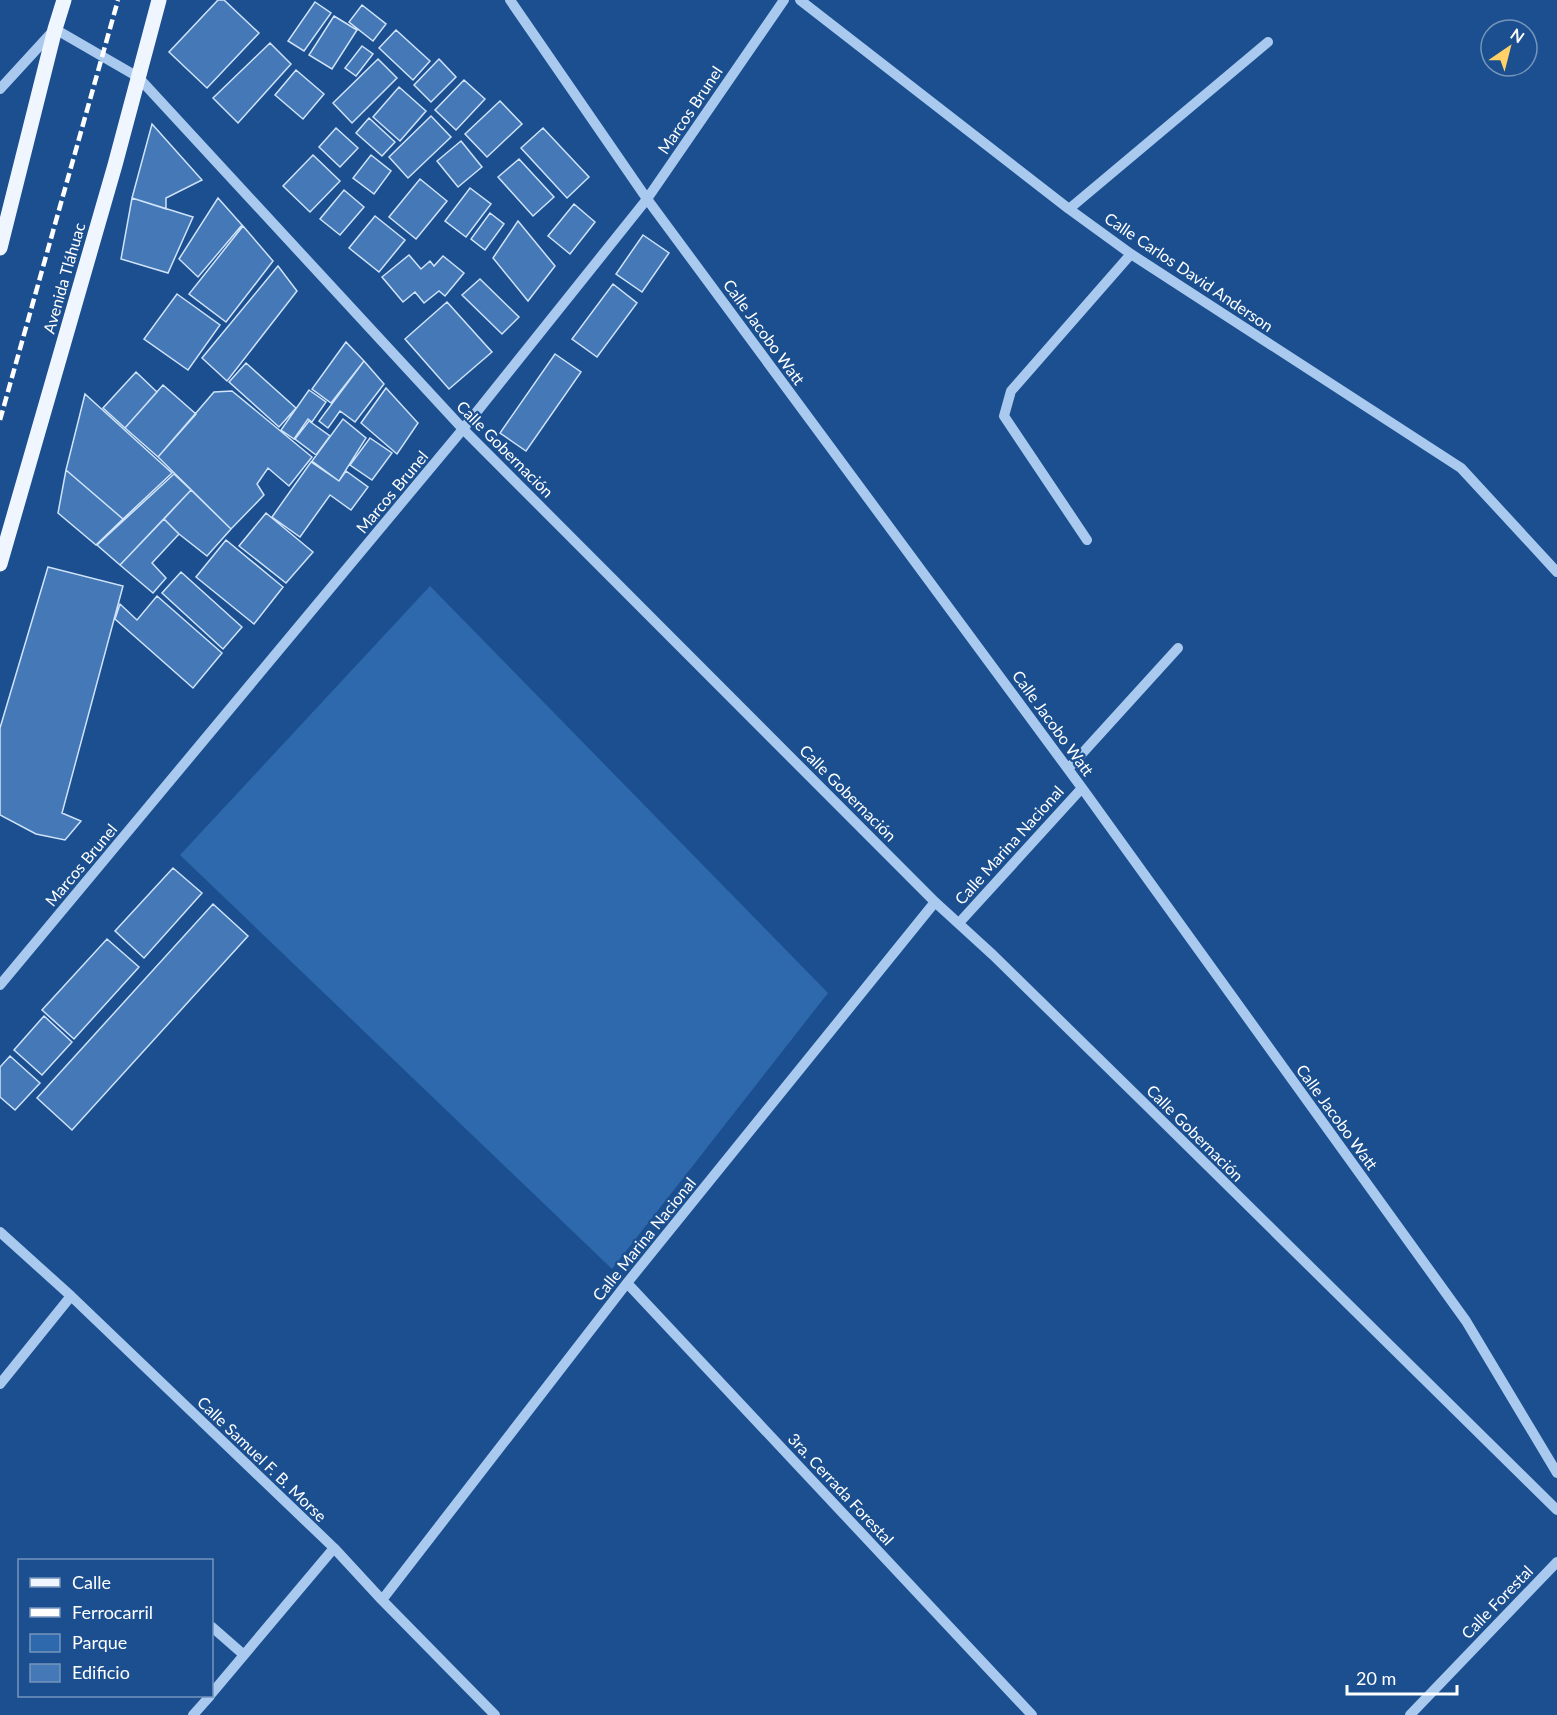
<svg xmlns="http://www.w3.org/2000/svg" width="1557" height="1715" viewBox="0 0 1557 1715" font-family="Lato,sans-serif">
  <style>
    .green { fill: #2e69ad }
    .building { fill: #4478b7; stroke: #cfe3fa; stroke-width: 1.5 }
    .lines { fill: none; stroke-linecap: round; stroke-linejoin: round }
    .minor { stroke: #a9c9ee; stroke-width: 10 }
    .major { stroke: #f0f6ff; stroke-width: 15 }
    .rail { stroke: #fff; stroke-width: 4.5; stroke-dasharray: 10 4.5; stroke-linecap: butt }
    .labels { text-anchor: middle; stroke-width: 4.5; stroke-linejoin: round; paint-order: stroke }
    .street-label { font-size: 16px; fill: #fff; stroke: #1b4f8f }
  </style>
  <rect width="100%" height="100%" fill="#1b4f8f"/>
  <path class="green" d="M430 586 828 993 612 1269 180 855Z"/>
  <path class="building" d="M218 0H224L259 33 207 88 169 52Z
    M315 2 331 13 304 51 288 41Z
    M362 5 386 24 373 41 349 22Z
    M334 16 357 30 332 69 309 55Z
    M396 30 430 61 413 80 379 48Z
    M270 43 291 64 238 123 213 98Z
    M362 46 373 54 356 76 345 68Z
    M378 59 397 78 352 123 333 103Z
    M439 59 456 77 431 102 414 85Z
    M296 70 324 94 303 119 275 95Z
    M464 80 485 99 456 130 435 110Z
    M399 87 426 111 400 141 373 117Z
    M500 101 522 124 487 157 465 134Z
    M431 116 451 137 408 178 389 157Z
    M369 118 395 142 382 156 356 133Z
    M152 124 202 180 166 198V209L132 198Z
    M336 128 358 148 340 167 319 147Z
    M543 128 589 177 567 198 521 148Z
    M461 141 482 167 458 187 437 161Z
    M313 155 340 181 310 212 283 186Z
    M371 155 391 171 374 194 353 178Z
    M519 159 554 197 533 216 498 177Z
    M420 179 447 201 416 239 389 217Z
    M470 188 491 204 466 237 445 221Z
    M344 190 364 207 340 235 320 219Z
    M132 198 193 217 168 273 121 259Z
    M218 198 242 225 198 277 179 259Z
    M574 204 595 222 570 254 548 236Z
    M490 213 504 224 485 250 471 239Z
    M375 216 405 240 379 272 349 248Z
    M518 221 555 266 528 301 493 258Z
    M243 226 273 261 226 322 189 294Z
    M643 235 669 253 642 292 616 274Z
    M409 255 421 269 430 261 434 266 443 256 464 273 445 296 439 291 424 303 415 292 403 302 382 277Z
    M278 266 297 291 227 381 202 358Z
    M480 279 519 317 502 334 462 295Z
    M613 284 637 303 597 357 572 339Z
    M177 294 220 325 188 370 144 339Z
    M447 302 492 352 449 389 405 339Z
    M346 342 364 361 331 403 312 389Z
    M555 354 581 372 526 451 500 433Z
    M364 361 384 384 355 422 340 411 328 428 319 421Z
    M246 363 296 408 279 427 229 382Z
    M136 372 157 392 125 428 103 408Z
    M163 385 196 414 158 457 125 428Z
    M386 388 418 423 397 454 361 423Z
    M309 390 326 402 312 422 308 419 294 439 281 430Z
    M232 391 312 457 289 486 268 468 257 484 264 495 231 529 158 457 214 392Z
    M85 394 172 473 123 519 66 470Z
    M343 419 366 438 339 481 312 461Z
    M309 421 330 436 316 455 295 439Z
    M370 438 392 453 372 480 350 465Z
    M311 462 339 481 346 471 368 487 351 510 330 495 300 537 272 517Z
    M66 470 123 519 96 545 58 513Z
    M174 474 191 490 120 565 97 545Z
    M191 490 231 529 207 556 179 534 164 519Z
    M266 513 313 552 286 583 239 546Z
    M164 519 179 534 152 563 166 578 153 593 120 565Z
    M226 540 283 587 254 624 196 577Z
    M48 567 123 586 62 813 81 821 65 840 36 834 0 815V728Z
    M181 572 242 627 223 649 162 593Z
    M157 596 222 653 193 688 115 619 120 604 137 620Z
    M173 868 202 893 144 958 115 931Z
    M213 904 248 936 72 1130 37 1098Z
    M107 939 139 967 74 1039 42 1010Z
    M44 1016 72 1042 42 1075 14 1050Z
    M10 1056 40 1083 15 1110 0 1097V1067Z"/>
  <g class="lines">
    <path class="minor" d="M510 0 647 199 1082 788 1466 1321 1557 1473
      M800 0 1069 209 1131 254 1461 468 1557 572
      M0 89 55 29 138 77 463 429 935 902 993 955 1140 1099 1557 1510
      M1069 209 1268 42
      M1087 540 1004 416 1011 391 1131 254
      M1068 769 1178 648
      M959 923 1082 788
      M0 985 463 429 647 199 784 0
      M0 1232 71 1296 334 1548 382 1600 495 1715
      M627 1283 1032 1715
      M0 1384 71 1296
      M382 1600 627 1283 935 902
      M212 1627 244 1655
      M212 1693 334 1548
      M193 1715 210 1696
      M1410 1715 1557 1562"/>
    <path class="major" d="M0 248 55 29 64 0
      M0 564 115 165 159 0"/>
    <path class="rail" d="M0 420 118 0"/>
  </g>
  <g class="labels">
    <g class="street-label">
      <text transform="translate(690 110) rotate(-56)" y="6">Marcos Brunel</text>
      <text transform="translate(1189 272) rotate(34)" y="6">Calle Carlos David Anderson</text>
      <text transform="translate(64 278) rotate(-74)" y="6">Avenida Tláhuac</text>
      <text transform="translate(764 332) rotate(54)" y="6">Calle Jacobo Watt</text>
      <text transform="translate(505 449) rotate(45)" y="6">Calle Gobernación</text>
      <text transform="translate(392 492) rotate(-50)" y="6">Marcos Brunel</text>
      <text transform="translate(1053 723) rotate(54)" y="6">Calle Jacobo Watt</text>
      <text transform="translate(848 793) rotate(45)" y="6">Calle Gobernación</text>
      <text transform="translate(1009 845) rotate(-48)" y="6">Calle Marina Nacional</text>
      <text transform="translate(81 865) rotate(-50)" y="6">Marcos Brunel</text>
      <text transform="translate(1337 1117) rotate(54)" y="6">Calle Jacobo Watt</text>
      <text transform="translate(1195 1133) rotate(45)" y="6">Calle Gobernación</text>
      <text transform="translate(644 1239) rotate(-51)" y="6">Calle Marina Nacional</text>
      <text transform="translate(262 1459) rotate(44)" y="6">Calle Samuel F. B. Morse</text>
      <text transform="translate(841 1489) rotate(47)" y="6">3ra. Cerrada Forestal</text>
      <text transform="translate(1497 1602) rotate(-46)" y="6">Calle Forestal</text>
    </g>
  </g>
  <rect x="18" y="1559" width="195" height="138" fill="#1b4f8f" stroke="#7695bc" stroke-width="1.5"/>
  <rect x="30" y="1578" width="30" height="9" fill="#f0f6ff" stroke="#7695bc" stroke-width="1.5"/>
  <text x="72" y="1589" font-size="18" fill="#ffffff">Calle</text>
  <rect x="30" y="1608" width="30" height="9" fill="#ffffff" stroke="#7695bc" stroke-width="1.5"/>
  <text x="72" y="1619" font-size="18" fill="#ffffff">Ferrocarril</text>
  <rect x="30" y="1634" width="30" height="18" fill="#2e69ad" stroke="#7695bc" stroke-width="1.5"/>
  <text x="72" y="1649" font-size="18" fill="#ffffff">Parque</text>
  <rect x="30" y="1664" width="30" height="18" fill="#4478b7" stroke="#7695bc" stroke-width="1.5"/>
  <text x="72" y="1679" font-size="18" fill="#ffffff">Edificio</text>
  <g transform="translate(1509 48) rotate(35)"><circle r="28" fill="#1b4f8f" stroke="#7695bc" stroke-width="1.5"/>
  <path d="M0-4.5L10 22L0 15L-10 22Z" fill="#ffd166"/>
  <text y="-9" font-size="16" font-weight="bold" text-anchor="middle" fill="#ffffff">N</text>
  </g>
  <path d="M1347 1685v9h110v-9" fill="none" stroke="#ffffff" stroke-width="3"/>
  <text x="1356" y="1685" font-size="18" fill="#ffffff" stroke="#1b4f8f" stroke-width="4.5" paint-order="stroke">20 m</text>
</svg>
